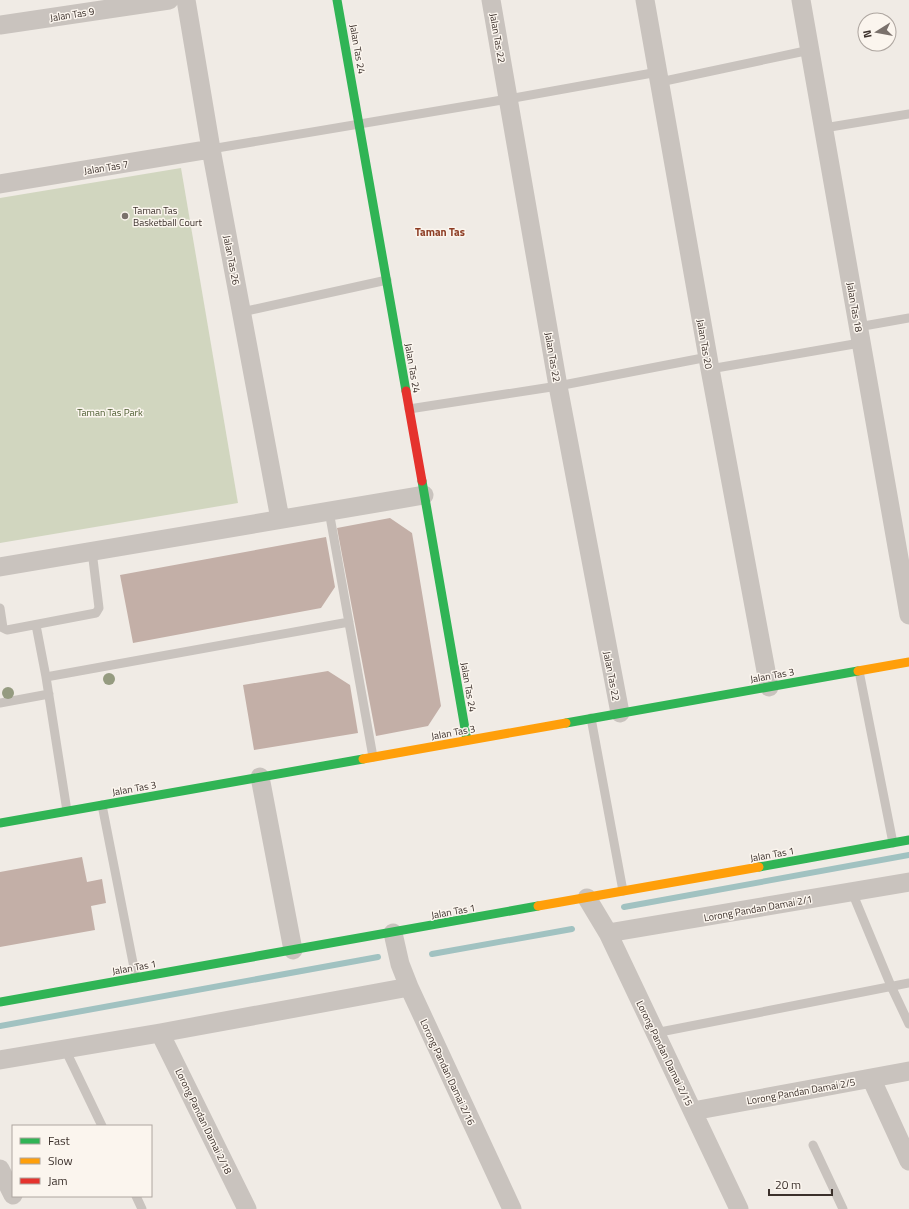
<svg xmlns="http://www.w3.org/2000/svg" width="909" height="1209" viewBox="0 0 909 1209" font-family="'Titillium Web',sans-serif">
  <style>
    .green { fill: #d1d6bf }
    .lines { fill: none; stroke-linecap: round; stroke-linejoin: round }
    .stream { stroke: #a1c2c1; stroke-width: 6 }
    .building { fill: #c3afa7 }
    .lane { stroke: #c9c3be; stroke-width: 9 }
    .street { stroke: #c9c3be; stroke-width: 19 }
    .fast { stroke: #30b455; stroke-width: 9 }
    .slow { stroke: #ff9f0a; stroke-width: 9 }
    .jam { stroke: #e5322d; stroke-width: 9 }
    .tree { fill: #959b80 }
    .poi-dot { fill: #7a716c; stroke: #fbf5ee; stroke-width: 1.5 }
    .labels { text-anchor: middle; stroke-width: 3; stroke-linejoin: round; paint-order: stroke }
    .street-label { font-size: 10px; fill: #3b302b; stroke: #fbf5ee }
    .poi-label { font-size: 10px; fill: #3b302b; stroke: #fbf5ee; text-anchor: start }
    .park-label { font-size: 10px; fill: #4a5a2e; stroke: #fbf5ee }
    .neighbourhood-label { font-size: 11px; font-weight: bold; fill: #8c3b22; stroke: #fbf5ee }
  </style>
  <rect width="100%" height="100%" fill="#f0ebe5"/>
  <path class="green" d="M181 168 238 503 0 543V198Z"/>
  <g class="lines">
    <path class="stream" d="M624 907 909 855
      M432 954 572 929
      M0 1026 378 957"/>
  </g>
  <path class="building" d="M390 518 412 533 441 706 428 726 376 736 337 528Z
    M326 537 335 587 321 608 133 643 120 575Z
    M328 671 350 685 358 733 254 750 243 685Z
    M82 857 87 882 102 879 106 903 91 906 95 930 0 947V872Z"/>
  <g class="lines">
    <path class="lane" d="M660 82 810 50
      M824 128 909 114
      M211 149 508 99 658 72
      M242 312 387 280
      M858 327 909 318
      M710 369 860 343
      M409 409 558 386 708 357
      M329 511 373 757
      M0 608 3 628 7 630 96 613 99 608 92 551
      M36 625 46 677 67 811
      M859 671 893 843
      M46 677 349 622
      M0 703 49 694
      M591 718 623 891
      M102 805 136 978
      M852 892 891 986 909 1024
      M655 1033 909 983
      M65 1049 102 1126
      M813 1145 843 1209
      M136 1196 142 1209"/>
    <path class="street" d="M186 0 211 149 280 519
      M491 0 558 386 620 713
      M645 0 710 369 769 687
      M801 0 909 615
      M0 25 169 0
      M0 184 211 149
      M0 567 424 495
      M260 777 293 950
      M587 898 608 933 739 1209
      M393 933 400 964 409 987 512 1209
      M608 933 909 882
      M160 1033 247 1209
      M0 1060 160 1033 409 987
      M871 1078 909 1161
      M693 1111 909 1071
      M0 1169 13 1195"/>
    <path class="fast" d="M337 0 406 391
      M422 481 467 740
      M566 723 858 671
      M0 823 363 759
      M759 867 909 840
      M0 1002 538 906"/>
    <path class="slow" d="M858 671 909 662
      M363 759 566 723
      M538 906 759 867"/>
    <path class="jam" d="M406 391 422 481"/>
  </g>
  <g class="tree">
    <circle cx="109" cy="679" r="6"/>
    <circle cx="8" cy="693" r="6"/>
  </g>
  <circle class="poi-dot" cx="125" cy="216" r="4"/>
  <g class="labels">
    <g class="street-label">
      <text transform="translate(72 14) rotate(-9)" y="4">Jalan Tas 9</text>
      <text transform="translate(498 38) rotate(80)" y="4">Jalan Tas 22</text>
      <text transform="translate(358 49) rotate(80)" y="4">Jalan Tas 24</text>
      <text transform="translate(106 167) rotate(-9)" y="4">Jalan Tas 7</text>
      <text transform="translate(232 260) rotate(79)" y="4">Jalan Tas 26</text>
      <text transform="translate(855 307) rotate(80)" y="4">Jalan Tas 18</text>
      <text transform="translate(705 344) rotate(80)" y="4">Jalan Tas 20</text>
      <text transform="translate(553 357) rotate(80)" y="4">Jalan Tas 22</text>
      <text transform="translate(413 368) rotate(80)" y="4">Jalan Tas 24</text>
      <text transform="translate(772 675) rotate(-10)" y="4">Jalan Tas 3</text>
      <text transform="translate(612 676) rotate(79)" y="4">Jalan Tas 22</text>
      <text transform="translate(469 687) rotate(80)" y="4">Jalan Tas 24</text>
      <text transform="translate(453 732) rotate(-10)" y="4">Jalan Tas 3</text>
      <text transform="translate(134 788) rotate(-10)" y="4">Jalan Tas 3</text>
      <text transform="translate(772 854) rotate(-10)" y="4">Jalan Tas 1</text>
      <text transform="translate(758 908) rotate(-10)" y="4">Lorong Pandan Damai 2/1</text>
      <text transform="translate(453 911) rotate(-10)" y="4">Jalan Tas 1</text>
      <text transform="translate(134 967) rotate(-10)" y="4">Jalan Tas 1</text>
      <text transform="translate(665 1053) rotate(64)" y="4">Lorong Pandan Damai 2/15</text>
      <text transform="translate(448 1072) rotate(65)" y="4">Lorong Pandan Damai 2/16</text>
      <text transform="translate(801 1091) rotate(-10)" y="4">Lorong Pandan Damai 2/5</text>
      <text transform="translate(204 1121) rotate(64)" y="4">Lorong Pandan Damai 2/18</text>
    </g>
    <g class="poi-label">
      <text x="133" y="214">Taman Tas<tspan x="133" dy="12">Basketball Court</tspan></text>
    </g>
    <g class="park-label">
      <text x="110" y="416">Taman Tas Park</text>
    </g>
    <g class="neighbourhood-label">
      <text x="440" y="236">Taman Tas</text>
    </g>
  </g>
  <rect x="12" y="1125" width="140" height="72" fill="#fbf5ee" stroke="#aea6a0"/>
  <rect x="20" y="1138" width="20" height="6" fill="#30b455" stroke="#aea6a0"/>
  <text x="48" y="1145" font-size="12" fill="#3b302b">Fast</text>
  <rect x="20" y="1158" width="20" height="6" fill="#ff9f0a" stroke="#aea6a0"/>
  <text x="48" y="1165" font-size="12" fill="#3b302b">Slow</text>
  <rect x="20" y="1178" width="20" height="6" fill="#e5322d" stroke="#aea6a0"/>
  <text x="48" y="1185" font-size="12" fill="#3b302b">Jam</text>
  <g transform="translate(877 32) rotate(259)"><circle r="19" fill="#fbf5ee" stroke="#aea6a0"/>
  <path d="M0-3L7 15L0 10L-7 15Z" fill="#7a716c"/>
  <text y="-6" font-size="11" font-weight="bold" text-anchor="middle" fill="#3b302b">N</text>
  </g>
  <path d="M769 1189v6h63v-6" fill="none" stroke="#3b302b" stroke-width="2"/>
  <text x="775" y="1189" font-size="12" fill="#3b302b" stroke="#fbf5ee" stroke-width="3" paint-order="stroke">20 m</text>
</svg>
